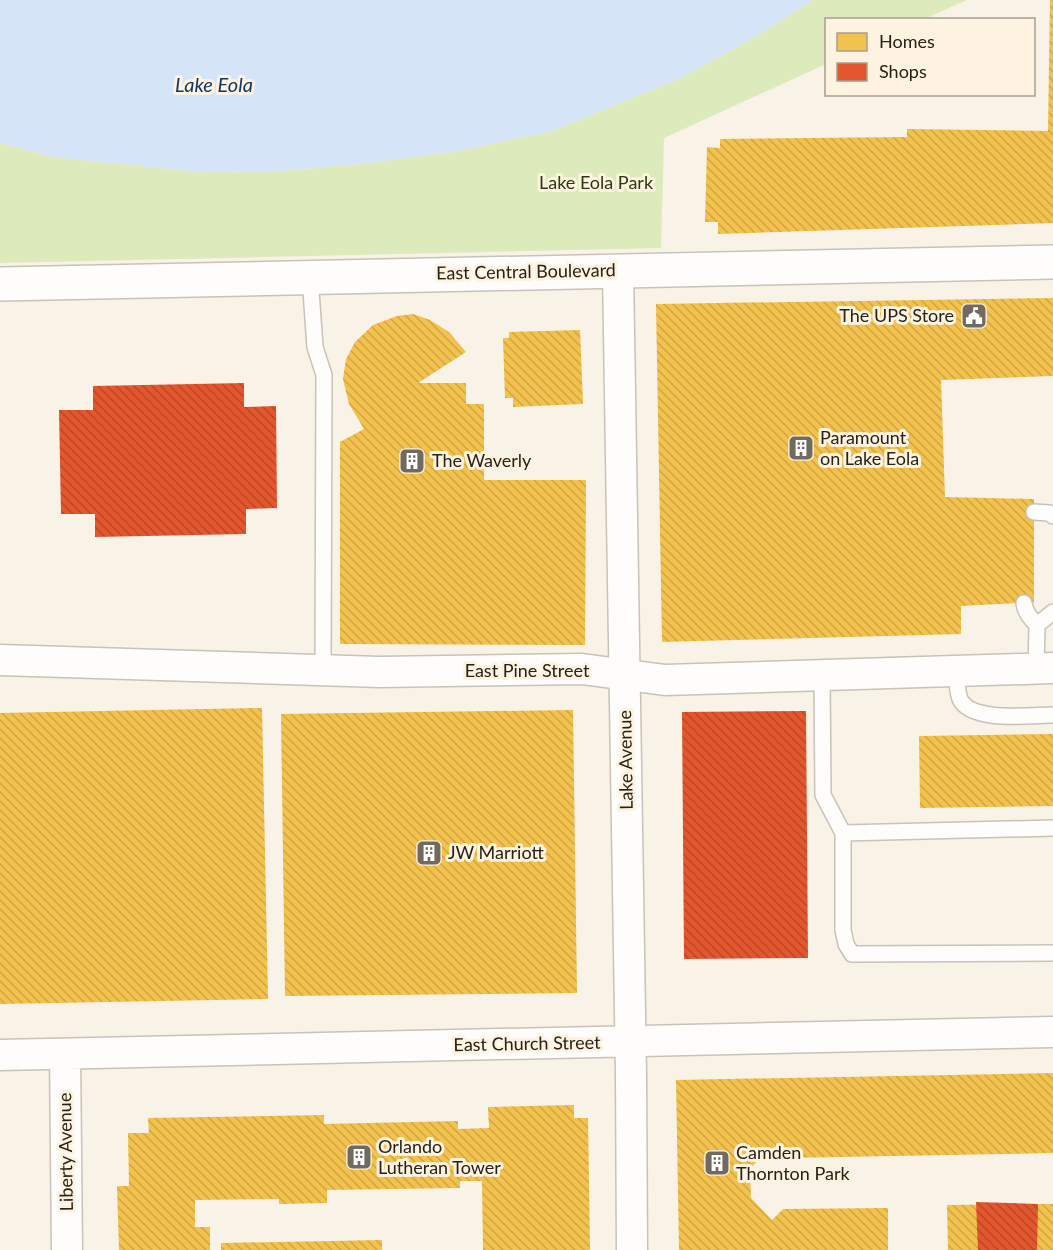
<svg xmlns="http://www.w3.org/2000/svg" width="1053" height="1250" viewBox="0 0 1053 1250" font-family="Lato,sans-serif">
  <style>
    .green { fill: #ddeabc }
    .water { fill: #d6e4f7 }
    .homes { fill: url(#homes-back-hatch) }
    .shops { fill: url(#shops-back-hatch) }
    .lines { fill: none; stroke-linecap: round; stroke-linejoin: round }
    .lane-casing { stroke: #c8c2b8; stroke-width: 18 }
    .street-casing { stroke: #c8c2b8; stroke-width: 33 }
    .secondary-casing { stroke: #c8c2b8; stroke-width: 36 }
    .lane { stroke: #fefdfb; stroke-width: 15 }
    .street { stroke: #fefdfb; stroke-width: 30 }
    .secondary { stroke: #fefdfb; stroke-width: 33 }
    .labels { text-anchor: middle; stroke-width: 6; stroke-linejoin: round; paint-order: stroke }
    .park-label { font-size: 18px; fill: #2c3912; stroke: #fef3e1 }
    .street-label { font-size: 18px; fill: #272116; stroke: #fef3e1 }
    .poi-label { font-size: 18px; fill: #272116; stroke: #fef3e1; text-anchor: start }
    .water-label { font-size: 20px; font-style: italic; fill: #133666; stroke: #fef3e1 }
  </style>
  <defs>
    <pattern id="homes-back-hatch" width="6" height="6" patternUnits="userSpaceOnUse" patternTransform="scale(1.5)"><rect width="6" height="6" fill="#f2c14e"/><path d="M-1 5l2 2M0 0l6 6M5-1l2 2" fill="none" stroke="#d0a643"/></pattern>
    <pattern id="shops-back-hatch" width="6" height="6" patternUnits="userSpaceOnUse" patternTransform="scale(1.5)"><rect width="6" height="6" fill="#e4572e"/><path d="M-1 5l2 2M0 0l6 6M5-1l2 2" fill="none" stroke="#b94826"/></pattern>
  </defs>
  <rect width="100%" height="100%" fill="#f8f2e7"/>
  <path class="green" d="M813 0H967L924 19 826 20V64L664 138 661 248 0 263V143L52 157 190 171 267 172 361 164 458 151 552 131 679 79 755 37Z"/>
  <path class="water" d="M0 0H813L755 37 679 79 552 131 458 151 361 164 267 172 190 171 52 157 0 143Z"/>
  <path class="homes" d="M1050 0H1053V223L718 234V222H705L707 147 720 148V139L907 137V129L1048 131Z
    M1053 298V376L941 380 945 497 1034 499V602L961 606V634L662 642 656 304Z
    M413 314 430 320 449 332 466 352 418 383H466V404H484V480H586L585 645 340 644V442L364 429 349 404 343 379 346 359 355 342 373 325 397 316Z
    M580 330 583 404 513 407V398H505L503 338H509V332Z
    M262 708 268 999 0 1004V713Z
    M573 710 577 993 285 996 281 714Z
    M1053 734V806L920 808 919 736Z
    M1053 1073V1153L783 1158 774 1149H771L750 1168 751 1198 772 1220 783 1209 888 1208V1250H679L676 1080Z
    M574 1105V1118H588L590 1250H483L482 1181H460V1188L327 1190V1203L279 1204V1199L195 1200V1227H210V1250H119L117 1186H129L128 1133H149L148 1118 324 1115V1124L458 1121V1129L489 1128 488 1107Z
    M1053 1204V1250H948L947 1205Z
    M382 1240V1250H221V1243Z"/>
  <path class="shops" d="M244 383V407L276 406 277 508 246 509V534L95 537V514H61L59 410H93V386Z
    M806 711 808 958 684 959 682 712Z
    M976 1202 1038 1204 1037 1250H978Z"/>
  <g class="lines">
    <g class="lane-casing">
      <path id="lane" d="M310 277 315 347 324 375 323 670
        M1034 512 1049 513 1053 516
        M1024 603C1025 612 1030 618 1037 625
        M1036 669 1037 625 1053 612
        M956 671C957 679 957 692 960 699 971 723 1031 715 1053 715
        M822 675 823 795 843 833V930L846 944 852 954 1053 953
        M843 833 1053 828"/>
    </g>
    <g class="street-casing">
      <path id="street" d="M618 270 631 1075 632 1250
        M0 660 380 672 582 669 665 680 1053 668
        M65 1054 67 1250
        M0 1055 1053 1032"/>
    </g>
    <g class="secondary-casing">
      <path id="secondary" d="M0 284 1053 262"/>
    </g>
    <use href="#lane" class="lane"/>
    <use href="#street" class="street"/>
    <use href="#secondary" class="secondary"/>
  </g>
  <defs>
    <g id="civic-square" transform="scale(1.35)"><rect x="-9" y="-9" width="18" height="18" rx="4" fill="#706a5f" stroke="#fef3e1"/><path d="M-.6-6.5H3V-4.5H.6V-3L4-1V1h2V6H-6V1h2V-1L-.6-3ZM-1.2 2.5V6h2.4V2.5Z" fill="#fff"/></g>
    <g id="building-square" transform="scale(1.35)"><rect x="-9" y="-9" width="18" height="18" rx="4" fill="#706a5f" stroke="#fef3e1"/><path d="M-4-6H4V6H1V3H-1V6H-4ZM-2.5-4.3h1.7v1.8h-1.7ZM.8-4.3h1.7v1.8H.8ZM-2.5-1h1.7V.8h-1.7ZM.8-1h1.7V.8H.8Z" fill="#fff"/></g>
  </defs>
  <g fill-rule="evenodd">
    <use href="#civic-square" x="974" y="316"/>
    <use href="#building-square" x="801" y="448"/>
    <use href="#building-square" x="412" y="461"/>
    <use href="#building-square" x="429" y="853"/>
    <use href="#building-square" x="359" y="1157"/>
    <use href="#building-square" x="717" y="1163"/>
  </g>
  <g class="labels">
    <g class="park-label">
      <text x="596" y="189">Lake Eola Park</text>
    </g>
    <g class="street-label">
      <text transform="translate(526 272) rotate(-1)" y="6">East Central Boulevard</text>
      <text x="527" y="677">East Pine Street</text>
      <text transform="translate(626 760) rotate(-91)" y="6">Lake Avenue</text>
      <text transform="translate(527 1044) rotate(-1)" y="6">East Church Street</text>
      <text transform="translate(66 1152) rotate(-91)" y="6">Liberty Avenue</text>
    </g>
    <g class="poi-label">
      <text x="954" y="322" text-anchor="end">The UPS Store</text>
      <text x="820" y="444">Paramount<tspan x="820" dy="21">on Lake Eola</tspan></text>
      <text x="432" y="467">The Waverly</text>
      <text x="448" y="859">JW Marriott</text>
      <text x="378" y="1153">Orlando<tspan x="378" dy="21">Lutheran Tower</tspan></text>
      <text x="736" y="1159">Camden<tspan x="736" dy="21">Thornton Park</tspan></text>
    </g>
    <g class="water-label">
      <text x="214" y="92">Lake Eola</text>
    </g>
  </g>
  <rect x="825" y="18" width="210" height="78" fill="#fef3e1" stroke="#a89f90" stroke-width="1.5"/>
  <rect x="837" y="33" width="30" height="18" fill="#f2c14e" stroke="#a89f90" stroke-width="1.5"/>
  <text x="879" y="48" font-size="18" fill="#272116">Homes</text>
  <rect x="837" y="63" width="30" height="18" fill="#e4572e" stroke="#a89f90" stroke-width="1.5"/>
  <text x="879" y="78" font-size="18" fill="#272116">Shops</text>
</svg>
